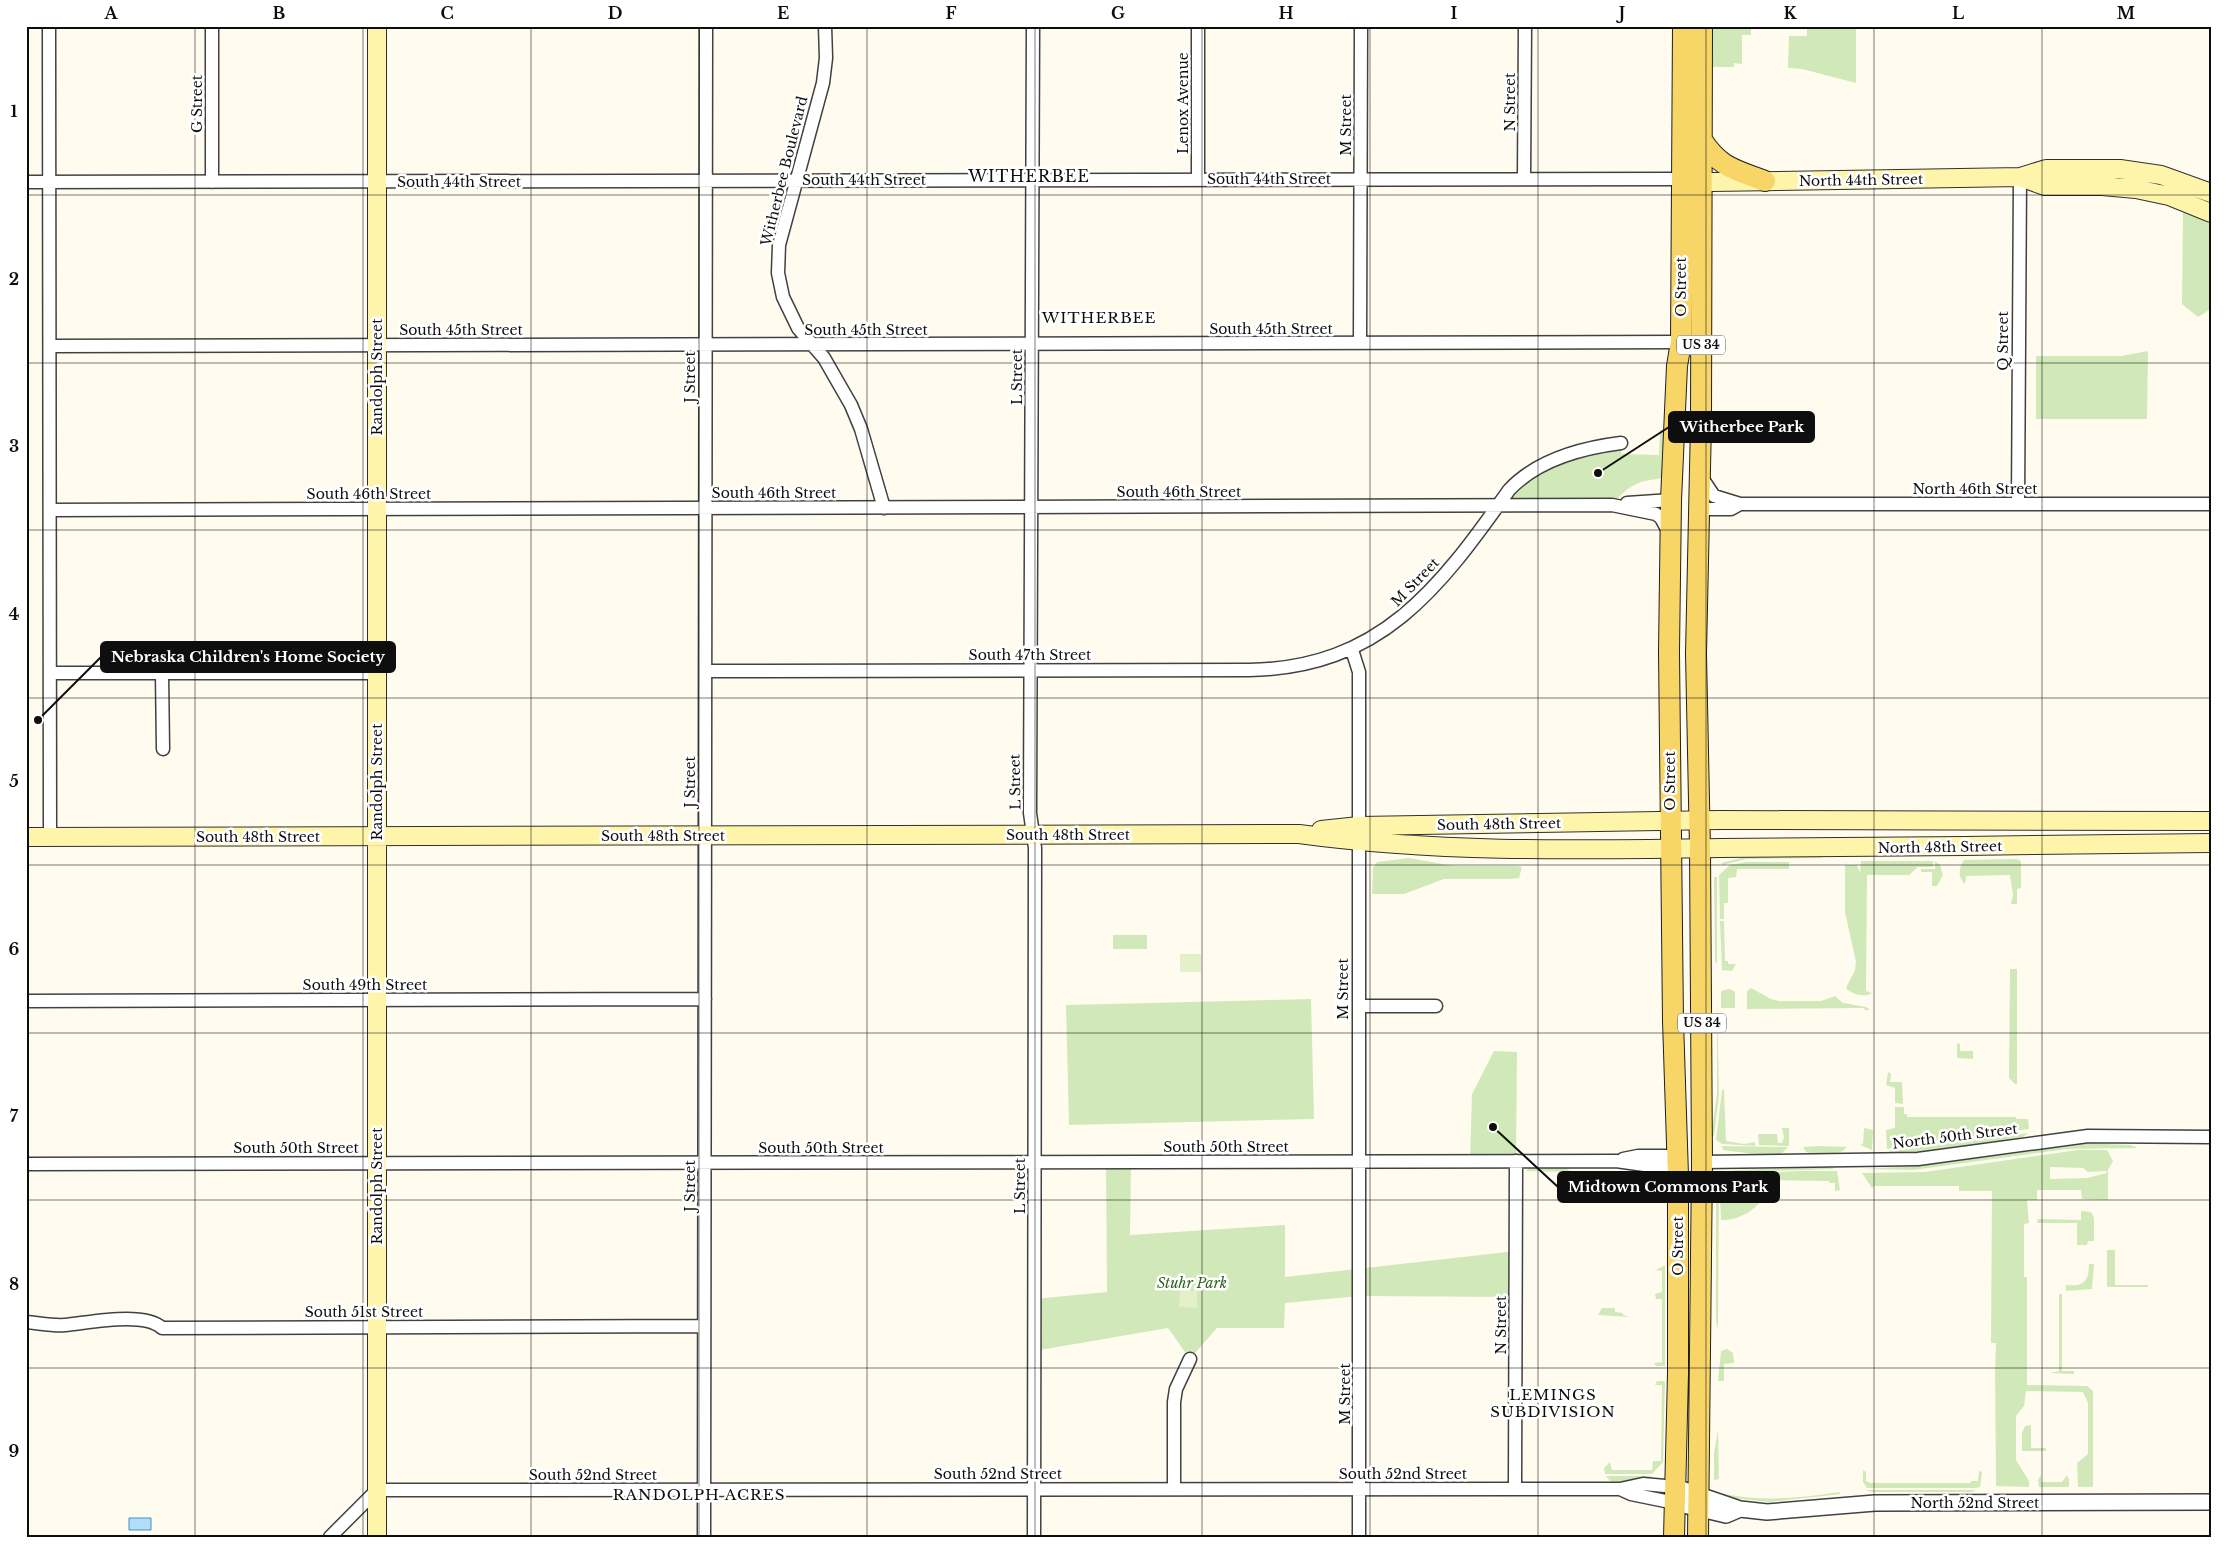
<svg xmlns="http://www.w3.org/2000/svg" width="2237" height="1563" viewBox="0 0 2237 1563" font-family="'Libre Baskerville',serif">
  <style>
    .green { fill: #d1e9b8; fill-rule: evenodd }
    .pitch { fill: #e3f0ca }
    .water { fill: #b4ddf6; stroke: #3b91cc }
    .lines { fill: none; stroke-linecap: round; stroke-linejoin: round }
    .minor-casing { stroke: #414141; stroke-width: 15 }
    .tertiary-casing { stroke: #414141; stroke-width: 18 }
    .secondary-casing { stroke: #303030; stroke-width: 20 }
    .primary-casing { stroke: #1f1f1f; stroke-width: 22 }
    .minor { stroke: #fff; stroke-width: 12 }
    .tertiary { stroke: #fff; stroke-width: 15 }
    .secondary { stroke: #fef5aa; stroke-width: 18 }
    .primary { stroke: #f7d566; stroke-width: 20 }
    .grid { fill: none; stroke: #0e0e0e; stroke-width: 1; stroke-opacity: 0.55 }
    .labels { text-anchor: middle; stroke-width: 5; stroke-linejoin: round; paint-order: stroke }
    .shield { fill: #fff; stroke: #565656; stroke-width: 1 }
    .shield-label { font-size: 12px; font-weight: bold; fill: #0e0e0e }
    .street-label { font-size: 14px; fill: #0e0e0e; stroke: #fff }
    .park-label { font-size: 14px; font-style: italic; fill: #2c651e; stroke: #fff }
    .neighbourhood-label { font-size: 15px; letter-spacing: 1px; fill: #0e0e0e; stroke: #fff }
    .quarter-label { font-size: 16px; letter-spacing: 1px; fill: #0e0e0e; stroke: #fff }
    .leader { fill: none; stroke: #0e0e0e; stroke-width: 2 }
    .callout-dot { fill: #0e0e0e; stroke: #fff; stroke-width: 2 }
    .callout { fill: #0e0e0e; stroke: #0e0e0e; stroke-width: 2 }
    .callout-label { font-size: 15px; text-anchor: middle; font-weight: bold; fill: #fff }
    .neatline { fill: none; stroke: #0e0e0e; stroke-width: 2 }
    .grid-label { font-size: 16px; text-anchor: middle; font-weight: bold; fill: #0e0e0e }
  </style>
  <rect width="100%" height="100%" fill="#fffcef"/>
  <path class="green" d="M1713 26H1751V35H1742V64L1734 63V67H1713Z
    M1807 26H1856V83L1802 69 1788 68 1789 36H1807Z
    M2183 211 2211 224V309L2198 317 2182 304Z
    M2148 351 2147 419H2036V356H2121Z
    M1660 430H1667L1665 478C1637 481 1630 484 1612 505H1498L1538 468 1621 443V454L1659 455Z
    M1745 857H1820L1823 858 1746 859 1723 865 1721 863Z
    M1409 858 1454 866H1517L1522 867 1519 878 1509 879H1444L1404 894H1372L1373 868 1377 862Z
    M2015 859 2020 860 2021 863V888L2017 889V904H2011L2013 895 2010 875 1966 876 1965 884C1958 878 1958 868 1964 860Z
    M1861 861H1933V867H1918L1909 875H1867L1866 991 1872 993C1865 998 1851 994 1846 988L1855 970 1856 962 1845 912V865H1857L1860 873Z
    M1935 861 1940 865 1943 875 1937 886H1932V872H1921V869H1935Z
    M1746 862H1789V869H1737L1736 877 1728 878V903H1724V919H1720L1719 875 1730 865Z
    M1714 877H1717V965L1715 960Z
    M1720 921H1724L1725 961H1728V964H1736L1732 971 1722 970Z
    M1113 935H1147V949H1113Z
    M2010 969H2017V1084H2015L2009 1078Z
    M1751 988 1771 999 1779 1001H1821L1835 996 1843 1003 1866 1007 1870 1010H1865L1864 1008 1747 1009V991Z
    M1730 989 1735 992V1008H1721V991Z
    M1717 995 1719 1095 1714 1136H1711L1717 1094Z
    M1311 999 1314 1119 1069 1125 1066 1005Z
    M1957 1043 1960 1044V1051H1973V1059L1957 1058Z
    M1494 1051 1517 1052 1516 1161H1470L1472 1094Z
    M1888 1072 1891 1074 1890 1082H1902L1903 1104 1895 1103V1088L1886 1085Z
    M1724 1089 1726 1141 1744 1144 1755 1142V1146L1722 1144 1716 1140 1722 1090Z
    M1895 1107H1904V1114H1907V1117H2016V1119H2028L2029 1129 1887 1149 1886 1130 1895 1128Z
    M1782 1128H1789V1146L1759 1145 1758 1134H1777L1778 1143H1782L1784 1137Z
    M1864 1128 1873 1130 1872 1150 1860 1145 1863 1144Z
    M2028 1133 2023 1137 1917 1153H1892L1889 1151Z
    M2082 1143 2130 1145 2138 1148 2066 1149 1913 1170 1861 1169 1917 1166Z
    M1722 1146 1788 1147 1781 1154H1754L1723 1150Z
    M1819 1146 1847 1147C1839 1157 1817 1156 1806 1152L1803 1147Z
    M2078 1150H2107L2113 1161 2108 1170V1200L2082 1199 2081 1190H2037V1200H2027L2029 1223 2024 1224V1277H2027V1385L2087 1386 2093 1391V1487H2078L2077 1463 2088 1454V1403L2083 1392 2026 1391 2024 1406 2016 1416V1460L2029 1481V1487L1996 1486 1995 1369 1996 1343H1991L1992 1191H1959V1186H1874L1872 1188 1862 1173 1925 1172ZM2050 1167 2083 1168 2088 1172 2106 1171 2107 1173 2087 1178 2050 1179Z
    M1106 1162H1131L1130 1235 1285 1225V1277L1516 1251V1297L1360 1296 1285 1303 1284 1328H1217L1190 1359 1168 1328 1034 1351V1299L1107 1292Z
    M1532 1167H1565L1571 1172 1525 1171Z
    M1827 1167 1835 1169 1736 1172 1725 1176 1723 1173 1736 1170Z
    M1798 1171H1837L1840 1190 1835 1191V1183H1829V1181L1770 1180C1768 1184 1771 1185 1768 1190 1761 1207 1740 1221 1721 1220 1721 1204 1716 1184 1732 1175Z
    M1719 1177 1718 1328 1716 1322V1189Z
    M2081 1211 2091 1212 2094 1218V1241H2088L2087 1245H2077V1223H2037L2038 1219 2081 1220Z
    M2107 1250H2115V1285H2148V1287H2107Z
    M2089 1264H2094L2092 1289 2066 1291V1285C2084 1287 2089 1281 2089 1264Z
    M1663 1266H1665V1366H1656L1654 1363 1662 1362V1299H1656L1655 1294 1662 1292V1271L1656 1270Z
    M2059 1294H2062V1371H2074V1374L2050 1373 2059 1371Z
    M1602 1308H1615V1312L1623 1313V1315L1629 1317 1598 1315Z
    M1727 1349 1733 1353 1734 1363 1724 1364V1381H1718L1721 1351Z
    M1657 1381H1664L1665 1383 1663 1462 1652 1474H1605L1604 1468 1610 1462 1612 1470H1652L1653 1461H1661L1662 1385H1655Z
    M2031 1425V1448H2046V1451H2022V1433L2025 1426Z
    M1718 1429 1719 1479 1714 1480V1453Z
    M1863 1470 1866 1472V1481L1871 1483H1971V1481H1978L1979 1471 1982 1472 1980 1487 1975 1488H1867L1863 1482Z
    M2041 1475V1482H2062L2067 1475 2069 1480V1487H2039L2038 1480Z
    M1606 1476H1650L1653 1478 1615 1482 1610 1481Z
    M1865 1490H1976L1972 1492H1872Z
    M1839 1492 1841 1494 1769 1502 1724 1497V1494C1764 1502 1799 1498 1839 1492Z"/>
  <path class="pitch" d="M1180 954H1201V972H1180Z
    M1180 1290 1197 1291V1308L1179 1307Z"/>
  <path class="water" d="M129 1518H151V1530H129Z"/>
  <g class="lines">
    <g class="minor-casing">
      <path id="minor" d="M49 26 50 837
        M825 26 826 58 823 83 779 245 778 273 783 297 798 328 824 358 851 405 861 429 884 508
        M1033 26 1030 813 1035 848 1034 1537
        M1524 178 1525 26
        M1198 179V26
        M26 182 1682 179
        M212 182V26
        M1360 343 1361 26
        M50 346 1681 342
        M1702 478 1714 496 1740 504H2211
        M1627 503 1671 500
        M2018 504 2020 177
        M1699 509H1731L1740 504
        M50 510 1612 505 1656 514 1661 518 1668 531
        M1352 650 1359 672V1537
        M705 671 1249 670C1380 668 1439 589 1509 490 1537 460 1581 448 1621 443
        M50 673H377
        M162 674 163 749
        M26 1001 705 999
        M1359 1006H1436
        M1623 1159 1638 1156H1677
        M1702 1162 1918 1159 2088 1136 2211 1137
        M26 1164 1616 1161 1666 1168 1678 1175
        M26 1322C39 1323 52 1326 65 1325 88 1323 144 1311 162 1328L704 1326
        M1515 1488 1516 1161
        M1174 1489V1402L1176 1389 1190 1359
        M1620 1489 1631 1494 1675 1503
        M330 1537 377 1490 1620 1489 1643 1484 1676 1487
        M704 1537 706 26"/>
    </g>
    <g class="tertiary-casing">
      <path id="tertiary" d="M1676 1487 1740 1509 1767 1512 1875 1503 2211 1502
        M1675 1503 1726 1515 1740 1509"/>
    </g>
    <g class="secondary-casing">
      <path id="secondary" d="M2020 177 2045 186H2102L2136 189 2169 196 2211 213
        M1689 180 1712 182 2020 177 2046 169H2120L2161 175 2211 193
        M1321 830 1359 826 1719 820 2211 821
        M26 837 1299 834C1438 853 1580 850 1720 848 1884 846 2047 846 2211 843
        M377 1537V26"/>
    </g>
    <g class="primary-casing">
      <path id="primary" d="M1702 140C1720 168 1736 170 1765 181
        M1674 1537 1678 1374V1175L1673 1021 1669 652 1671 500 1677 366 1681 342 1683 26
        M1698 1537 1702 1162 1700 849 1696 654 1701 422 1702 26"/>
    </g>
    <use href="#minor" class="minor"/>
    <use href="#tertiary" class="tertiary"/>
    <use href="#secondary" class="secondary"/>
    <use href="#primary" class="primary"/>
  </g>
  <path class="grid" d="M195 26V1537M363 26V1537M531 26V1537M699 26V1537M867 26V1537M1035 26V1537M1202 26V1537M1370 26V1537M1538 26V1537M1706 26V1537M1874 26V1537M2042 26V1537M26 195H2211M26 363H2211M26 530H2211M26 698H2211M26 865H2211M26 1033H2211M26 1200H2211M26 1368H2211"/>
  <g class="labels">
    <g class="shield">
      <rect x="1677" y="335.5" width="48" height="19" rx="4"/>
      <rect x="1678" y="1013.5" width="48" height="19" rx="4"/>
    </g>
    <g class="shield-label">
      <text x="1701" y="349">US 34</text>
      <text x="1702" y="1027">US 34</text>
    </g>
    <g class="street-label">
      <text transform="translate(1510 102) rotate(-90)" y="5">N Street</text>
      <text transform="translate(1183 103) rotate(-90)" y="5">Lenox Avenue</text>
      <text transform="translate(197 104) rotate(-90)" y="5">G Street</text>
      <text transform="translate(1346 125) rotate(-90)" y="5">M Street</text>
      <text transform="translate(784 171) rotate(-76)" y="5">Witherbee Boulevard</text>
      <text x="1269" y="184">South 44th Street</text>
      <text x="864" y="185">South 44th Street</text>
      <text transform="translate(1861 180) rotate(-1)" y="5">North 44th Street</text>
      <text x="459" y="187">South 44th Street</text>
      <text transform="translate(1681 287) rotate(-90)" y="5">O Street</text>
      <text x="1271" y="334">South 45th Street</text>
      <text x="461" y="335">South 45th Street</text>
      <text x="866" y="335">South 45th Street</text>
      <text transform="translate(2003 341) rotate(-90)" y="5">Q Street</text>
      <text transform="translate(377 377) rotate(-90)" y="5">Randolph Street</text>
      <text transform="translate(690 377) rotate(-90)" y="5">J Street</text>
      <text transform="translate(1017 377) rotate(-90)" y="5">L Street</text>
      <text x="1975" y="494">North 46th Street</text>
      <text x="1179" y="497">South 46th Street</text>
      <text x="774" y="498">South 46th Street</text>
      <text x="369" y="499">South 46th Street</text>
      <text transform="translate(1415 582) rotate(-46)" y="5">M Street</text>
      <text x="1030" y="660">South 47th Street</text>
      <text transform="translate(1670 781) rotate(-90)" y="5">O Street</text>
      <text transform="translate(377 782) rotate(-90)" y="5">Randolph Street</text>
      <text transform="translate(690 782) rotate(-90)" y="5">J Street</text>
      <text transform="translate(1015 782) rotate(-91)" y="5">L Street</text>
      <text transform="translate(1499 824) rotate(-1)" y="5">South 48th Street</text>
      <text x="1068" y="840">South 48th Street</text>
      <text x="663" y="841">South 48th Street</text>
      <text x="258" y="842">South 48th Street</text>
      <text transform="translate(1940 847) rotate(-1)" y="5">North 48th Street</text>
      <text x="365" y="990">South 49th Street</text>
      <text transform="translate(1343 989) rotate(-90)" y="5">M Street</text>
      <text transform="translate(1955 1136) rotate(-7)" y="5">North 50th Street</text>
      <text x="1226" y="1152">South 50th Street</text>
      <text x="296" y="1153">South 50th Street</text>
      <text x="821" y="1153">South 50th Street</text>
      <text transform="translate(377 1186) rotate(-90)" y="5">Randolph Street</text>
      <text transform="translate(690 1186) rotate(-90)" y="5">J Street</text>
      <text transform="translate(1020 1186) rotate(-90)" y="5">L Street</text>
      <text transform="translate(1678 1246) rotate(-90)" y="5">O Street</text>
      <text x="364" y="1317">South 51st Street</text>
      <text transform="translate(1501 1325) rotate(-90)" y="5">N Street</text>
      <text transform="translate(1345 1394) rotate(-90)" y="5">M Street</text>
      <text x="998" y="1479">South 52nd Street</text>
      <text x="1403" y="1479">South 52nd Street</text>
      <text x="593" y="1480">South 52nd Street</text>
      <text x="1975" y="1508">North 52nd Street</text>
    </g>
    <g class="park-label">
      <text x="1192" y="1288">Stuhr Park</text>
    </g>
    <g class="neighbourhood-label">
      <text x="1099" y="323">WITHERBEE</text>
      <text x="1553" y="1400">LEMINGS<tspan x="1553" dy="17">SUBDIVISION</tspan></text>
      <text x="699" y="1500">RANDOLPH ACRES</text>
    </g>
    <g class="quarter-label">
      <text x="1029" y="182">WITHERBEE</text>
    </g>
  </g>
  <path class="leader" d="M1598 473L1669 427M38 720L101 657M1493 1127L1558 1187"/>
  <g class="callout-dot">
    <circle cx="1598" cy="473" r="5"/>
    <circle cx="38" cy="720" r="5"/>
    <circle cx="1493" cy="1127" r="5"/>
  </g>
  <g class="callout">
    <rect x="1669" y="412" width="145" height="30" rx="5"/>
    <rect x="101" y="642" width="294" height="30" rx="5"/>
    <rect x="1558" y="1172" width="221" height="30" rx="5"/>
  </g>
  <g class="callout-label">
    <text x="1742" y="432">Witherbee Park</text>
    <text x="248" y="662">Nebraska Children's Home Society</text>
    <text x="1668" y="1192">Midtown Commons Park</text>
  </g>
  <rect width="2237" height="1563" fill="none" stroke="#ffffff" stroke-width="55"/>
  <rect x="28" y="28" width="2182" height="1508" class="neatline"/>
  <g class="grid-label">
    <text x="111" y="19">A</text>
    <text x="279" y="19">B</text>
    <text x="447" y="19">C</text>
    <text x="615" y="19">D</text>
    <text x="783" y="19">E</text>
    <text x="951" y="19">F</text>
    <text x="1118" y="19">G</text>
    <text x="1286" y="19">H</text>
    <text x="1454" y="19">I</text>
    <text x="1622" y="19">J</text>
    <text x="1790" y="19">K</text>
    <text x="1958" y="19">L</text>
    <text x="2126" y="19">M</text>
    <text x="14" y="117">1</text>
    <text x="14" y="285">2</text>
    <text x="14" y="452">3</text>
    <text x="14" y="620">4</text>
    <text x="14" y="787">5</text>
    <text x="14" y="955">6</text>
    <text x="14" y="1122">7</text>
    <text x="14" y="1290">8</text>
    <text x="14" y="1457">9</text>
  </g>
</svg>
